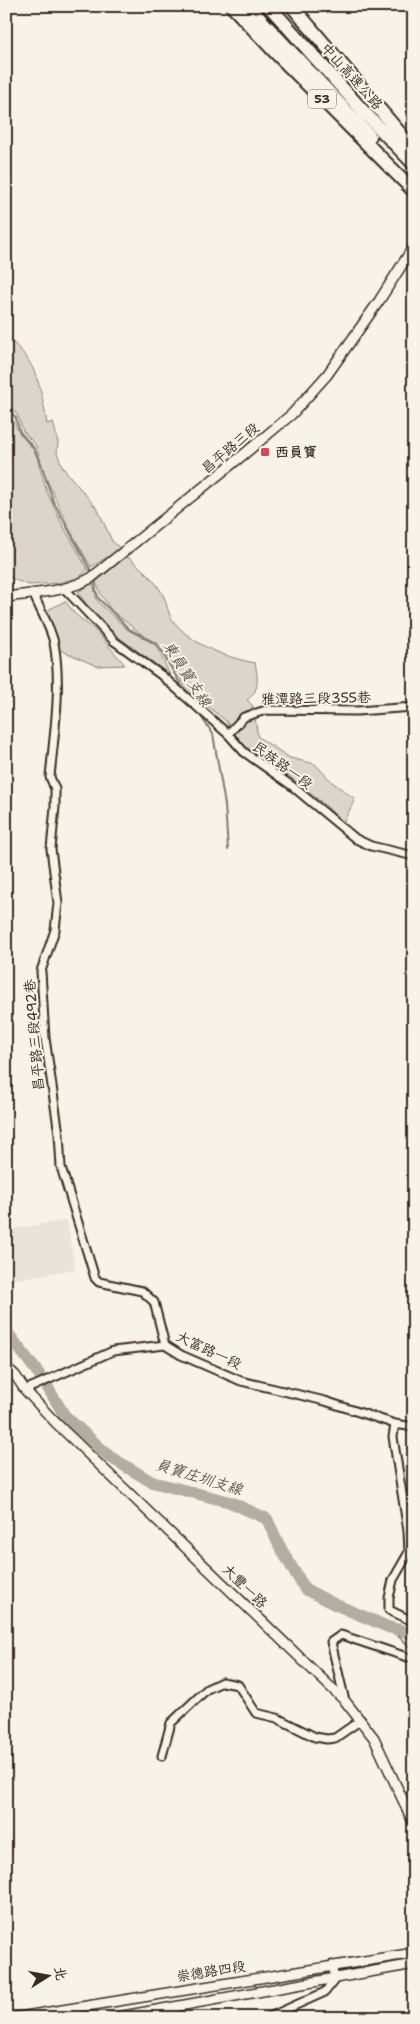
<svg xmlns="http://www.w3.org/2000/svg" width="420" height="2024" viewBox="0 0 420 2024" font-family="'Shantell Sans','LXGW WenKai TC',sans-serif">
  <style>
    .built { fill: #e9e4d9 }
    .green { fill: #dbd6cb; stroke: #8b8074 }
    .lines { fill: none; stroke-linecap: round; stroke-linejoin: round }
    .stream { stroke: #84786c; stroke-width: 2 }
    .river { stroke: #b4aca0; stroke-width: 12 }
    .minor-casing { stroke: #3b2a1e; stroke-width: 11 }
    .tertiary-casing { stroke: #3b2a1e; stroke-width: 12 }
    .motorway-casing { stroke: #3b2a1e; stroke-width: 16 }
    .minor { stroke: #f7f3e8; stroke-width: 7 }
    .tertiary { stroke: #f7f3e8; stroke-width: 9 }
    .motorway { stroke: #f7f3e8; stroke-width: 12 }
    .poi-dot { fill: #d1495b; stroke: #f7f3e8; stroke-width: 2 }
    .labels { text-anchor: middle; stroke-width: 4; stroke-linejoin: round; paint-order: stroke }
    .shield { fill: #f7f3e8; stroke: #73665b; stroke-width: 1 }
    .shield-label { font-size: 12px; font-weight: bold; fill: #3b2a1e }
    .street-label { font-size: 14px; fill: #3b2a1e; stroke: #f7f3e8 }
    .poi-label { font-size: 14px; font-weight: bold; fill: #3b2a1e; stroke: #f7f3e8; text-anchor: start }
    .water-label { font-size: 15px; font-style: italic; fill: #5f5145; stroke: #f7f3e8 }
  </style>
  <rect width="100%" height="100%" fill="#f7f3e8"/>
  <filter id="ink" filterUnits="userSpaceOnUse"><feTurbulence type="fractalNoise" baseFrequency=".02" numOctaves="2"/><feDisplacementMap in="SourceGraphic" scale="10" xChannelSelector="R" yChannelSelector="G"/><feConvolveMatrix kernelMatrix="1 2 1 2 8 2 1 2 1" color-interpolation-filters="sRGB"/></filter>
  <g filter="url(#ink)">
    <path class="built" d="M67 1220 75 1269 6 1281V1230Z"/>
    <path class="green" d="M6 326C10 344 17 344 27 358 40 378 43 401 47 424L53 422 58 442 57 453 63 468 98 510 112 541 121 549 91 567 69 528 46 478 36 446 23 431 17 414 6 403Z
      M6 409 15 423 19 433 33 449 37 457 47 492 61 522 88 570 78 578 58 583 29 585 12 579 6 573Z
      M127 556C141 568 156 580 164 597 167 604 168 615 174 622 194 646 225 657 255 663 258 677 260 691 247 700L253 706 258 737 290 758 315 764 332 782 355 799 343 823 325 805 285 773 256 756 236 738 226 721 186 689 164 652 112 611 101 595 96 582Z
      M93 583 97 600 103 607 128 630 156 645 170 675 116 635 86 604 78 592Z
      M65 601 75 614 96 631 125 665 97 666 58 649 48 610Z"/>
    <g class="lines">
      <path class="stream" d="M6 406 16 418 20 432 33 447 40 461 53 501 92 573
        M95 580 96 591 99 599 129 629 157 644 184 690
        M197 711 213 734 225 805 228 850
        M388 1627 414 1650"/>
      <path class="river" d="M6 1331 39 1374
        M48 1388 65 1416 110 1457 152 1482 230 1502 267 1519 281 1549 305 1589 332 1603 388 1627 414 1634"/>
      <g class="minor-casing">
        <path id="minor" d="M64 588 114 641 161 675 228 734 244 752 292 786 356 839 371 846 414 856
          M33 593C39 608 51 628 54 643 62 687 54 733 50 777L55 789V807L51 849 58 903 55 930 41 971 45 1038 59 1134 61 1167 95 1278 99 1282 142 1291 154 1302 165 1345
          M228 734 244 717 266 710 357 711 414 707
          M25 1390 113 1351 165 1345 181 1355 241 1381 325 1401 395 1424 414 1427
          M395 1424 393 1437 408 1531 409 1552 393 1580 389 1598V1610L412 1621 414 1624
          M345 1701 331 1642 341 1635 407 1657
          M162 1756 171 1723 207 1689 222 1682 238 1685 256 1713 277 1718 315 1737 327 1739 335 1738 361 1720
          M267 2018 325 1992 335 1979 332 1965"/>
      </g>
      <g class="tertiary-casing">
        <path id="tertiary" d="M6 597C35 593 66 592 91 578L243 455 292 414 327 375 379 301 414 246
          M6 1367 15 1375 25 1390 56 1423 345 1701 374 1738 414 1824
          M13 2018 414 1953
          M112 2018 414 1964"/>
      </g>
      <g class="motorway-casing">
        <path id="motorway" d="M232 6 275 52 414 191
          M248 6 370 136
          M269 6 363 111 414 164
          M292 6 414 150"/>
      </g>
      <use href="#minor" class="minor"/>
      <use href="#tertiary" class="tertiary"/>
      <use href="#motorway" class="motorway"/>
    </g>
  </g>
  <rect class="poi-dot" x="260" y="447" width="10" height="10" rx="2.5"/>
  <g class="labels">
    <rect class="shield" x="308" y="89.5" width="28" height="19" rx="4"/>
    <g class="shield-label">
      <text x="322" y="103">53</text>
    </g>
    <g class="street-label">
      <text transform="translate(352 76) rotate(48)" y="5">中山高速公路</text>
      <text transform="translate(230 448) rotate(-40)" y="5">昌平路三段</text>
      <text transform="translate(316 698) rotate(-1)" y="5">雅潭路三段355巷</text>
      <text transform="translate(283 765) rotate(36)" y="5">民族路一段</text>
      <text transform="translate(34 1035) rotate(-95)" y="5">昌平路三段492巷</text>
      <text transform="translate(209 1350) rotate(25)" y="5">大富路一段</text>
      <text transform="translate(245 1586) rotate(44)" y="5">大豐一路</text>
      <text transform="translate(211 1971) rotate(-9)" y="5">崇德路四段</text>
    </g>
    <g class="poi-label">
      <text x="275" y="457">西員寶</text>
    </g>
    <g class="water-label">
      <text transform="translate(187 674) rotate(57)" y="5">東員寶支線</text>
      <text transform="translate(199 1477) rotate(17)" y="5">員寶庄圳支線</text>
    </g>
  </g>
  <rect width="420" height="2024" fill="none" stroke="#f7f3e8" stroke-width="25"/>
  <rect x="12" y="12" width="395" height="1999" fill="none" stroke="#3b2a1e" stroke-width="2" filter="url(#ink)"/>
  <g transform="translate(48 1976) rotate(79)" stroke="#f7f3e8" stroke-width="4" paint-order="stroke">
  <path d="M0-4L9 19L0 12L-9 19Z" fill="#3b2a1e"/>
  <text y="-8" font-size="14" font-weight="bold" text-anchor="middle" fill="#3b2a1e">北</text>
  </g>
</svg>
